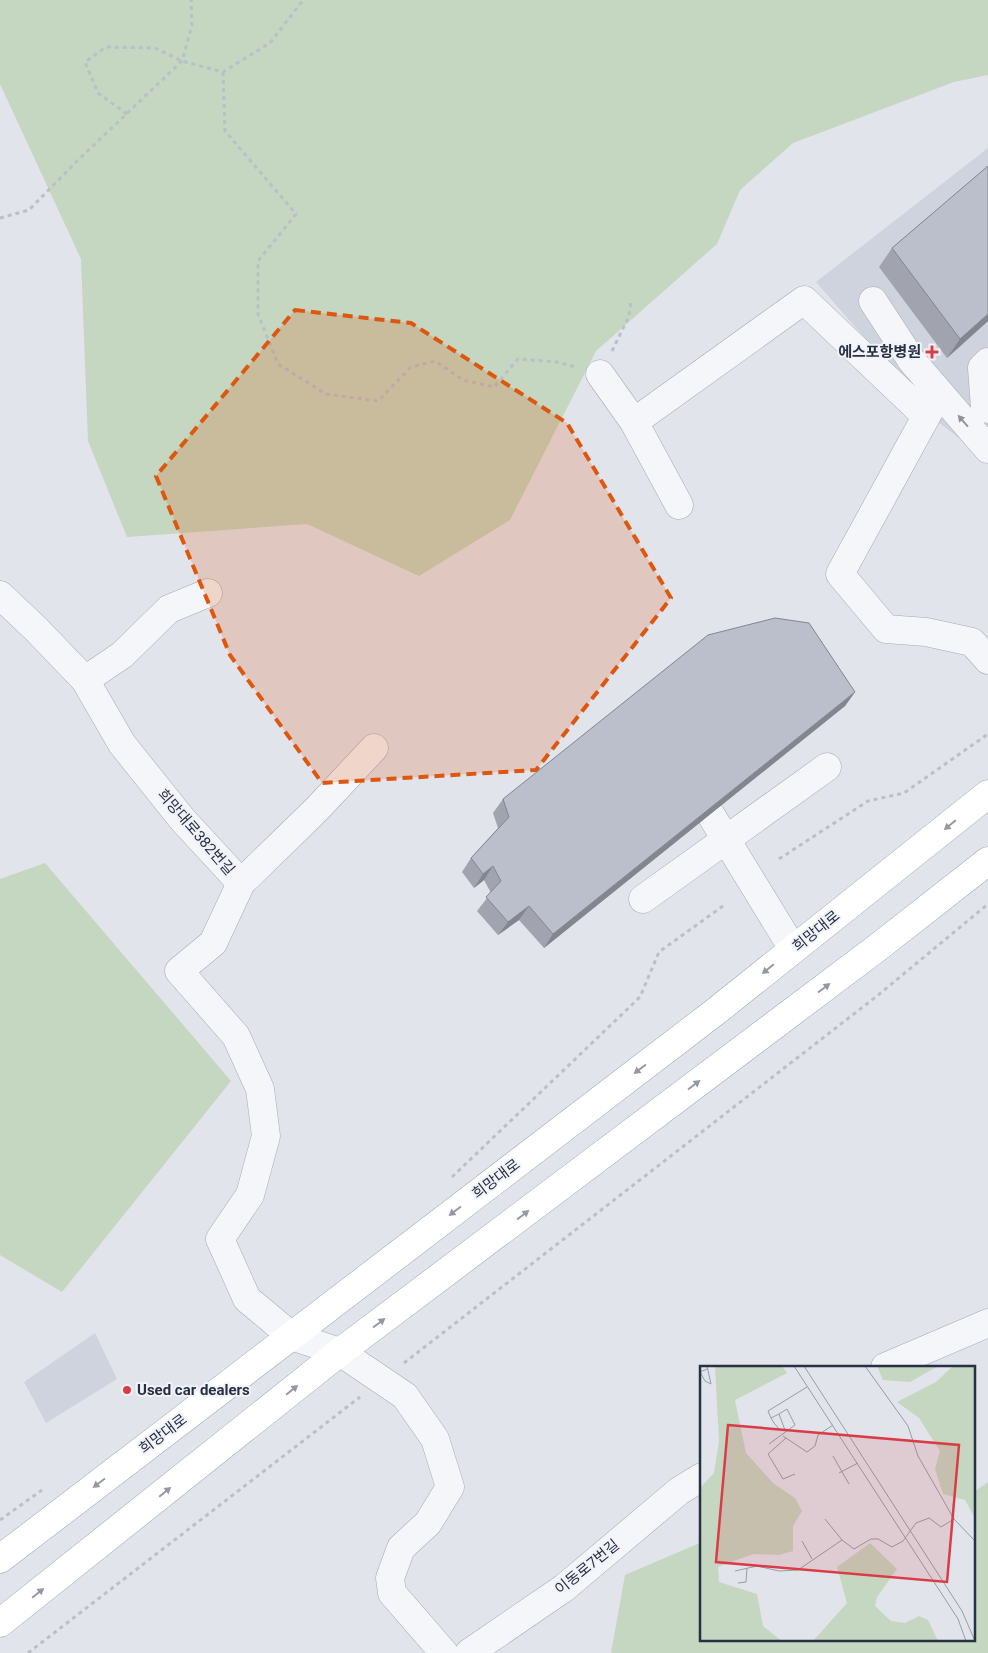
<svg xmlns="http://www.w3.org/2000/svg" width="988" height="1653" viewBox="0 0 988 1653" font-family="Roboto,'Noto Sans KR',sans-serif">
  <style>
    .built { fill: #cfd3dd }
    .green { fill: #c5d6c1 }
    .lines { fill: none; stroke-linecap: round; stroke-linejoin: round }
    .minor-casing { stroke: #a6aab6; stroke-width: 29 }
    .major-casing { stroke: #9fa7b8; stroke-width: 29 }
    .path { stroke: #bbbfc6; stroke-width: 3; stroke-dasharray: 4 4; stroke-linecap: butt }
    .minor { stroke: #f4f6f9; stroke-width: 28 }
    .major { stroke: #fff; stroke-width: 28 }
    .wall { fill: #a1a4af }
    .shaded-wall { fill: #83868e }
    .building { fill: #bbbfcb; stroke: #83868e }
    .oneway { fill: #8e939e }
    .oneway2 { fill: #9498a2 }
    .marked { fill: #de570f; fill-opacity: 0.2; stroke: #de570f; stroke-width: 4; stroke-dasharray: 10 6; stroke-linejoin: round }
    .poi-dot { fill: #da3c45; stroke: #f1f3f8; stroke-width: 2 }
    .labels { text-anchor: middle; stroke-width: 4; stroke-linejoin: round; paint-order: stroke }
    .poi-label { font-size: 15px; font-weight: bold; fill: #283044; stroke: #f1f3f8; text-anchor: end }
    .street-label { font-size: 15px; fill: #283044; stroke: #f1f3f8 }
    .inset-road { fill: none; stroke: #979ca8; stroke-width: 1 }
    .view { fill: #da3c45; fill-opacity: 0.15; stroke: #da3c45; stroke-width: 2.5 }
    .inset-edge { fill: none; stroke: #283044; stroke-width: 2.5 }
  </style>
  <rect width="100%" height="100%" fill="#e1e4eb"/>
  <path class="built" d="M988 148V460L938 422 816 282Z
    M95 1333 117 1379 46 1423 24 1382Z"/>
  <path class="green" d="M0 0H988V75L954 82 793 143 740 190 717 244 596 351 510 520 419 576 307 524 127 537 88 441 81 259 0 84Z
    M45 863 231 1081 62 1292 0 1255V879Z
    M988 1482V1653H611L625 1575 702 1542V1639H974V1492Z"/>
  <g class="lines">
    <g class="minor-casing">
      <path id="minor" d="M873 301 912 361 988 449
        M988 362 982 368 985 408 988 409
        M600 374 634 422
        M939 393 840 574 886 629 926 632 972 642 988 660
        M679 505 634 422 804 300 926 416
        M0 595 36 629 85 680 122 744 182 819 241 883 213 943 179 971 236 1036 260 1089 266 1136 250 1195 220 1239 247 1299 270 1318 291 1336 340 1352 405 1396 435 1439 450 1487 428 1523 401 1548 390 1578 392 1593 444 1653
        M85 680 122 655 169 609 208 593
        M711 815 793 949
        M241 883 317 809 374 748
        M643 899 827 767
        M885 1367 988 1323
        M469 1653 564 1588 679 1491 702 1477"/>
    </g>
    <g class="major-casing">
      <path id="major" d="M0 1559 715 1012 988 794
        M0 1623 340 1352 877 948 988 861"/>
    </g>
    <path class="path" d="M223 72 225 131 296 214 258 261V314L278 364 326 394 378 401 411 367 435 361 463 380 494 387 518 359 557 362 576 367
      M127 114 98 93 85 62 106 47 155 48 182 61 223 72 270 43 303 0
      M0 218 29 210 76 162 182 61 192 25 191 0
      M612 351 629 316 631 301
      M779 859 868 801 904 793 988 734
      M452 1177 640 997 659 952 723 906
      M404 1363 877 996 988 904
      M0 1520 42 1490
      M28 1653 360 1397"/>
    <use href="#minor" class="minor"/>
    <use href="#major" class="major"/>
  </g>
  <path class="wall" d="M988 166V321L947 358 879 267 892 248Z
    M855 692 845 706 544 948 519 920 498 935 477 911 491 893 484 880 474 888 462 872 471 858 498 828 493 813 503 799Z"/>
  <path class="shaded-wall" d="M988 314V321L947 358 960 339Z
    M855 692 845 706 544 948 553 934Z
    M493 866 484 880 474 888 483 874Z
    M529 906 519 920 498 935 508 922Z"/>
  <path class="building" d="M988 166V314L960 339 892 248Z
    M775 618 809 623 855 692 553 934 529 906 508 922 486 897 501 881 493 866 483 874 471 858 509 817 503 799 708 635Z"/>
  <defs><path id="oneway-solid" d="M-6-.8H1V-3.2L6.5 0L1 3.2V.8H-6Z" transform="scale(1.25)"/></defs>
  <use class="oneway" href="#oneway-solid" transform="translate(963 421) rotate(-131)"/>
  <g class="oneway2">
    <use href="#oneway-solid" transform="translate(950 825) rotate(141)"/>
    <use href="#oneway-solid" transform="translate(768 969) rotate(141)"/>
    <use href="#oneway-solid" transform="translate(824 988) rotate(-37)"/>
    <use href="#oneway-solid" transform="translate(640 1069) rotate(143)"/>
    <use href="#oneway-solid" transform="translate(694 1085) rotate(-37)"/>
    <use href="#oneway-solid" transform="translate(455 1211) rotate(143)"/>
    <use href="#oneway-solid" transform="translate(523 1215) rotate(-37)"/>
    <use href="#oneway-solid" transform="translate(379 1323) rotate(-37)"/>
    <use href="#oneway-solid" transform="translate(292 1390) rotate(-39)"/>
    <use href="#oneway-solid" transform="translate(99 1483) rotate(143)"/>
    <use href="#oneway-solid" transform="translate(165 1492) rotate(-39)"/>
    <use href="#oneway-solid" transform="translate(38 1593) rotate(-39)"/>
  </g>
  <path class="marked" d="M295 310 411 323 567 423 671 598 536 770 322 783 230 655 156 476Z"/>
  <g class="poi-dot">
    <path d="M929.5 344.5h5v5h5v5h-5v5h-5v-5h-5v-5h5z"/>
    <circle cx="127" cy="1390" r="5"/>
  </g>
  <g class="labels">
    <g class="poi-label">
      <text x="921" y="357">에스포항병원</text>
      <text x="137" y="1395" text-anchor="start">Used car dealers</text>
    </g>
    <g class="street-label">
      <text transform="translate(196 832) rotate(49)" y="5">희망대로382번길</text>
      <text transform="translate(816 931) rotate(-39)" y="5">희망대로</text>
      <text transform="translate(496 1179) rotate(-37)" y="5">희망대로</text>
      <text transform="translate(163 1434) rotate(-37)" y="5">희망대로</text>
      <text transform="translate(587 1567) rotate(-39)" y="5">이동로7번길</text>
    </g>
  </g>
  <g transform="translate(700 1366)">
    <rect width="275" height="275" fill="#e1e4eb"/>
    <path d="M15 0H82L87 7 35 34 46 87 73 117 95 132 102 145 93 160V185L79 189 53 188 18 201 19 216 57 228 63 260 82 275H0V122L14 107 19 75ZM177 0H238L210 16 183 14ZM253 0H275V152L265 134 243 128 235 103 240 85 219 52 197 36 236 16ZM170 177 197 203 177 231 175 240 191 255 205 257 219 250 228 254 238 275H113L147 237 137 201Z" fill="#c5d6c1"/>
    <path class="inset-road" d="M94 0 258 253 266 275M104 0 262 245 275 275M165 0 208 60 218 90 254 153M7 3 0 6 5 15 11 18 7 0M71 52 79 48 85 64H80L74 57 71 52 68 45 107 21M83 70 107 86 115 80 118 69 133 59M86 72 68 88 83 113 95 108M69 78 95 59 87 43 79 48M133 90 149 118M139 107 158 97M125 153 142 174M102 175 112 193M35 205 57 200 79 205 98 204 142 174 154 183 171 173H178L192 181 203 175 216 157 229 152 241 161 254 153 275 175M38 217 46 216 47 202"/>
    <path class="view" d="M28 59 259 79 247 216 16 196Z"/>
    <rect width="275" height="275" class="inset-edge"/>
  </g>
</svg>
